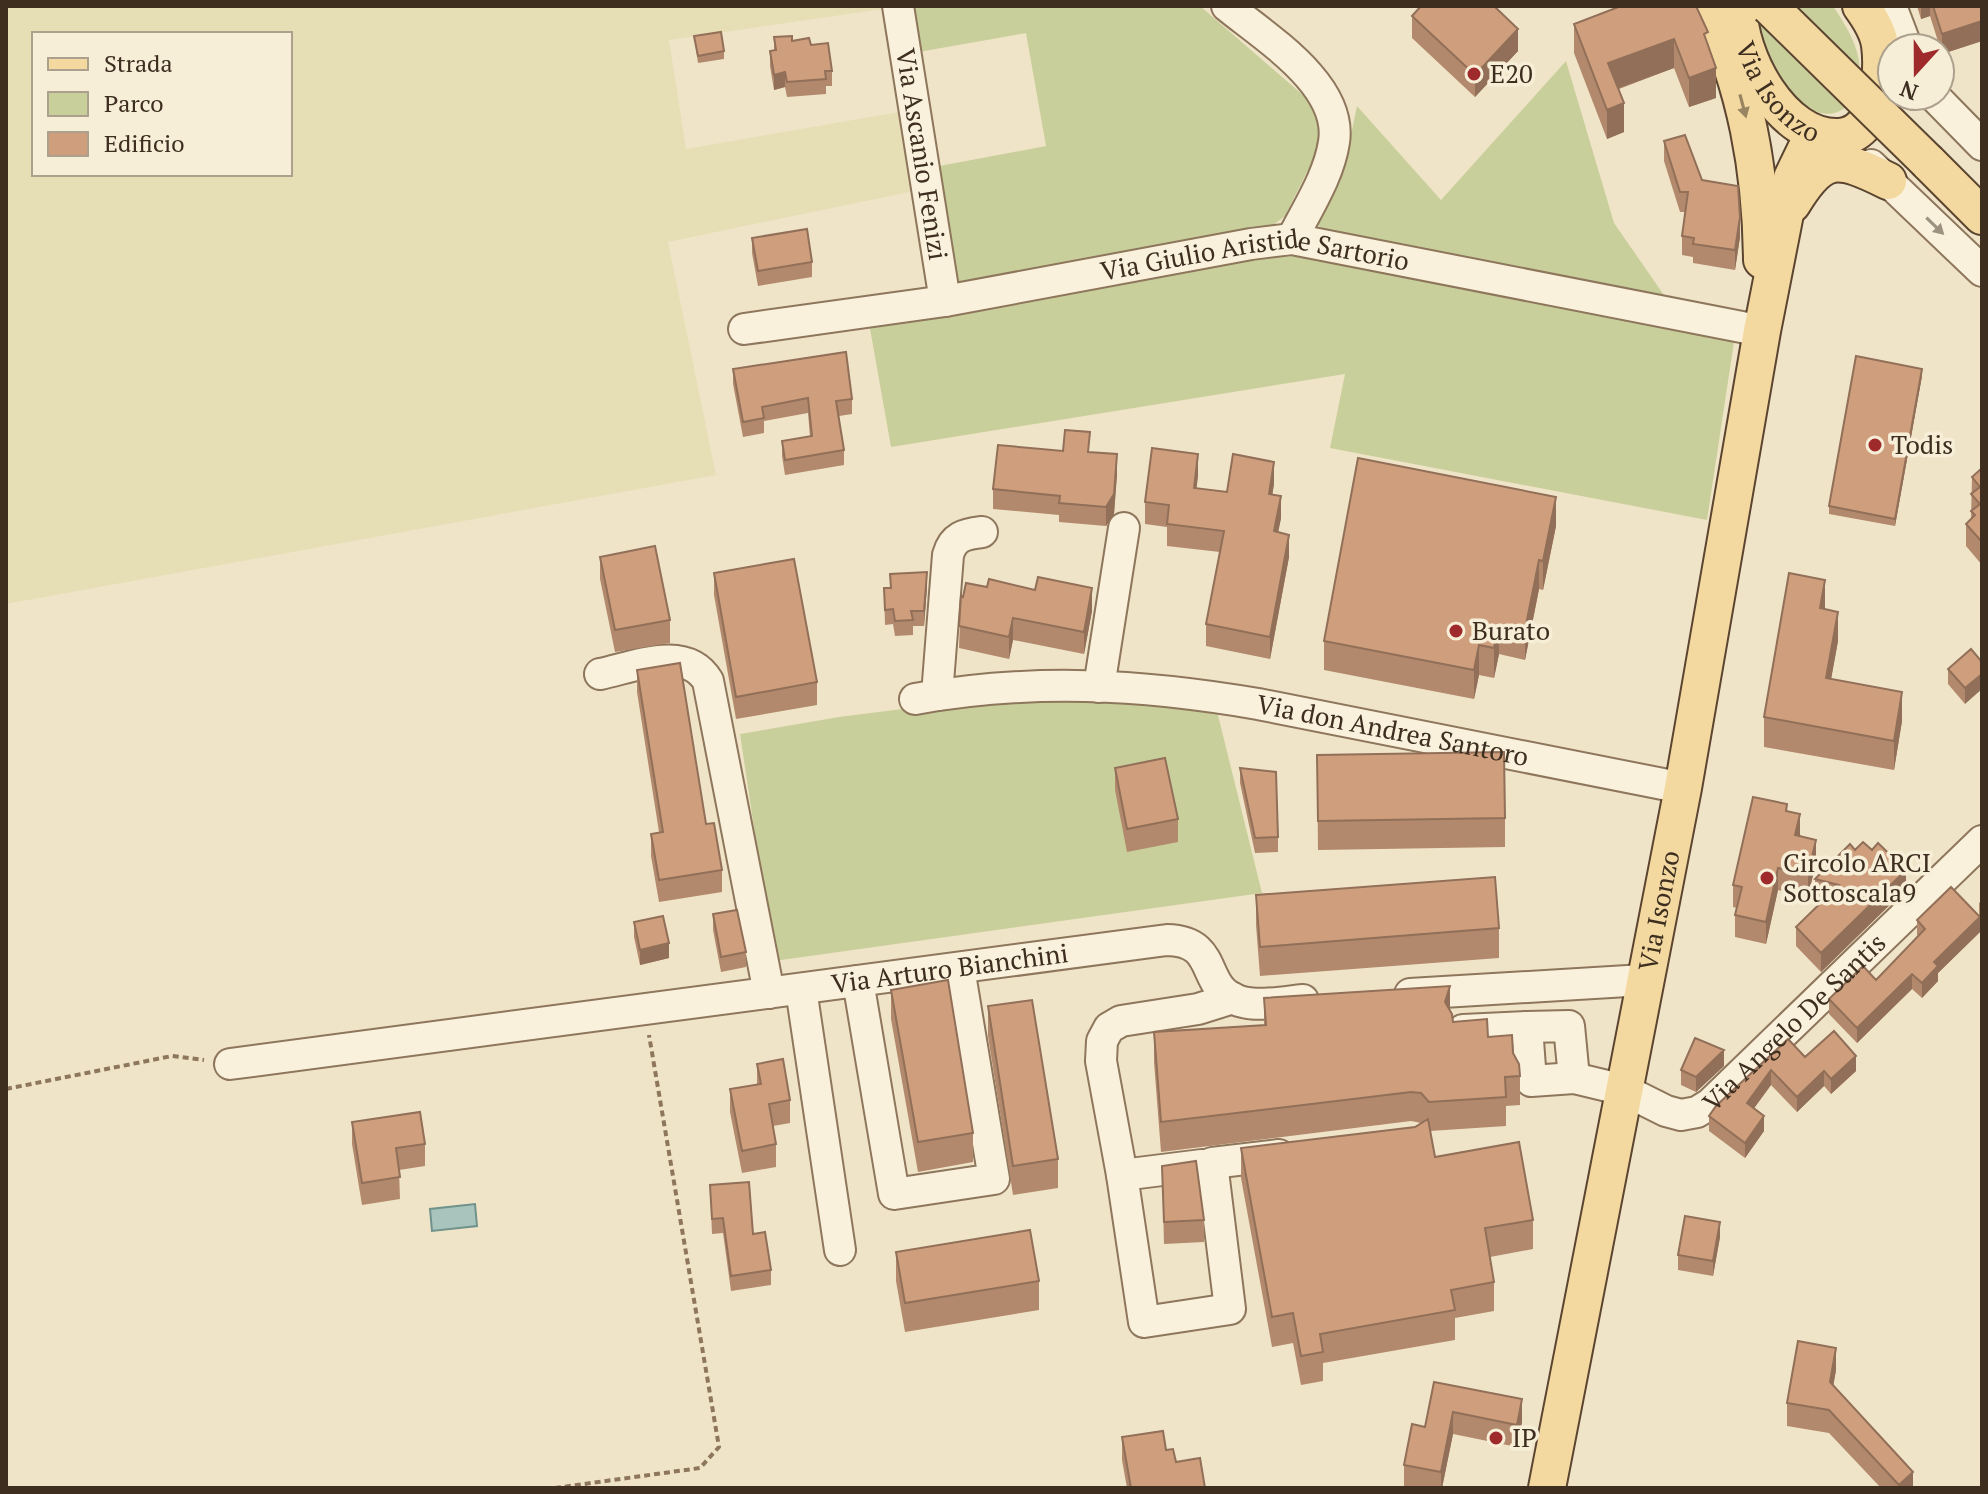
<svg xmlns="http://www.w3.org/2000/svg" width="1988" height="1494" viewBox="0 0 1988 1494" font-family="'PT Serif',serif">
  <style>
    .farmland { fill: #e6deb5; fill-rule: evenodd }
    .green { fill: #c9cf9b }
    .water { fill: #a9c4bc; stroke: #6f938a; stroke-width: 2 }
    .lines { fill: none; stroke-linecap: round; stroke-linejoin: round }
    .minor-casing { stroke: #8d765c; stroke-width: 34 }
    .major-casing { stroke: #5b4430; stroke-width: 40 }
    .path { stroke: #8d765c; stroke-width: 4; stroke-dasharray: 6 4; stroke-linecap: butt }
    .minor { stroke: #faf1dc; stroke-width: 30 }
    .major { stroke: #f3d9a0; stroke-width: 36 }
    .major-bridge-casing { stroke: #5b4430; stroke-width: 40; stroke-linecap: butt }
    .major-bridge { stroke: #f3d9a0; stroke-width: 36 }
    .wall { fill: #b2896c }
    .shaded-wall { fill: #916f58 }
    .building { fill: #cf9f7d; stroke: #916f58; stroke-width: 2 }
    .oneway { fill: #988460 }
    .oneway2 { fill: #9c907e }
    .poi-dot { fill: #9e2a2b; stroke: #f7eed8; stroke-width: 3 }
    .labels { text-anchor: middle; stroke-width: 7; stroke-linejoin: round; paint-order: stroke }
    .poi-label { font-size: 26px; fill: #3d2e20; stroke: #f7eed8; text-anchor: start }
    .street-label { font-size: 26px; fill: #3d2e20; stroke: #f7eed8 }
  </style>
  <rect width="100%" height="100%" fill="#f0e4c8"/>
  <path class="farmland" d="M6 6H883V9L669 40 686 149 899 112 914 191 668 242 716 475 6 604ZM34 34H290V174H34Z"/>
  <path class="green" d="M906 6H1200L1311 102 1322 123V142L1285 216 1264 232 971 285 959 281 949 272 934 167 1046 146 1026 33 913 53Z
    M1760 6H1833C1843 21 1854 38 1858 56 1861 69 1859 79 1855 92 1846 120 1817 119 1797 100 1787 92 1781 81 1775 70 1763 49 1757 30 1760 6Z
    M1566 61 1614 223 1666 298 1328 234 1319 226 1317 213 1347 154 1357 106 1441 200Z
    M1296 251 1734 342 1707 520 1330 448 1345 374 891 447 869 323Z
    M1013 695 1215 703 1262 893 774 961 740 734 839 717Z"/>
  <path class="water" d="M475 1204 477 1226 432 1231 430 1209Z"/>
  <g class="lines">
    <g class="minor-casing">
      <g id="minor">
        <path id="s1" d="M898 6 945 301"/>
        <path d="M1227 6C1266 38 1343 85 1334 142 1329 176 1307 209 1292 239"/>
        <path d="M1891 6 1907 48"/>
        <path d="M1934 96 1982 145"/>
        <path d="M1871 165 1982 271"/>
        <path id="s2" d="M744 329 945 301 1251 244 1292 239 1762 331"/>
        <path d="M600 674C634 667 686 644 708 681L769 993"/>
        <path d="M1099 687 1124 528"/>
        <path d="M937 695 948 555C953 537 964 534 982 532"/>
        <path id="s3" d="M915 699C1032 678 1141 684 1258 704L1683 788"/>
        <path d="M858 981 894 1194 994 1179 959 968"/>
        <path d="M801 989 840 1250"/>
        <path d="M1410 994 1644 980"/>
        <path d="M1233 998 1198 1009 1121 1021 1109 1028 1102 1041 1101 1061 1122 1175 1144 1322 1230 1309 1212 1163 1279 1155"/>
        <path d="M1527 1027 1569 1026 1574 1078"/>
        <path id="s4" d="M1463 1030 1527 1027 1531 1081 1574 1078 1624 1090 1666 1111 1681 1115 1697 1112 1710 1104 1982 841"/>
        <path id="s5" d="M230 1064 1167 940C1221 941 1199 988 1239 1001 1258 1007 1283 1002 1303 1000"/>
        <path d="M1122 1175 1202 1165"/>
      </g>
    </g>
    <g class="major-casing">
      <g id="major">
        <path d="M1708 6C1746 88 1761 170 1762 260"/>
        <path id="s6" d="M1739 6C1737 55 1782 140 1839 137 1879 135 1884 74 1880 45 1878 31 1869 17 1861 6"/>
        <path d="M1928 162 1982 216"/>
        <path d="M1792 204C1823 153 1837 156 1888 181"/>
        <path id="s7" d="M1547 1488 1683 788 1762 331 1792 178 1807 147 1823 136"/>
      </g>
    </g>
    <path class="path" d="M6 1089 172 1056 204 1060
      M555 1488 700 1468 719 1447 649 1035"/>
    <use href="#minor" class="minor"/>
    <use href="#major" class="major"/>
    <g class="major-bridge-casing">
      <path id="major-bridge" d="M1769 6 1928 162"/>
    </g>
    <use href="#major-bridge" class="major-bridge"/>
  </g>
  <path class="wall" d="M1917 6H1982V41L1942 54 1930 16 1921 19Z
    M1412 16 1518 51 1475 97 1412 38Z
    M1574 24 1708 45 1716 98 1689 107 1674 68 1619 89 1624 132 1607 139 1574 53Z
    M694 36 724 51V59L698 63Z
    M774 37 811 45 832 71V86H826V94L787 97 785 87 774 90 770 66V51H774Z
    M1664 141 1702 180 1740 237 1735 270 1693 263V257L1682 255V236L1685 212H1680L1664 161Z
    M752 238 812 262V277L758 286 752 253Z
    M733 369 852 399V414L839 416 844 450V465L785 475 782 456V441L810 437 808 413 764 421V433L743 437 733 384Z
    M1922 376 1895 526 1829 514V506Z
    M1063 451 1090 452 1117 474 1114 514 1106 526 1059 522V515L993 509V489Z
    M1982 468V565L1966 546V524L1971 519 1972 477Z
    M1198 476 1196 488 1227 492 1274 484 1272 495 1281 518 1278 532 1289 557 1270 659 1206 646V624L1220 552 1167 546V527L1145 524V502Z
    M1556 526 1543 590 1539 589 1525 660 1499 654 1494 678 1479 675 1474 699 1324 670V641Z
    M600 557 670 620V643L615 652 600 579Z
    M714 573 817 682V705L736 719 714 595Z
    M927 587 924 626H913V635L895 636 893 624 885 625 884 588Z
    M961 596 1092 611 1084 654 1013 640 1009 659 959 648Z
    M1825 609 1838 641 1831 679 1902 721 1894 770 1764 747V717Z
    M1971 649 1965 704 1948 684V669Z
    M637 670 706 824 722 870V892L659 902 651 856V834L659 832 637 692Z
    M1317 755 1505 818V847L1318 850Z
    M1115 768 1178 819V842L1127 852 1115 790Z
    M1240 768 1278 837V852L1255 853 1240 783Z
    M1787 812 1816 862 1808 897 1778 890 1766 944 1735 937V915L1737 908 1733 907V885Z
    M1855 850 1906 889 1821 972 1796 946V927L1823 900 1815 898V879Z
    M1256 895 1499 928V958L1260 976 1256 925Z
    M1982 900V921L1980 919V932L1938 973V981L1922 998 1912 989 1857 1043 1829 1014V999L1876 980 1918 936 1917 935V920L1979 916V903Z
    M713 914 746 952V967L721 972 713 930Z
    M634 922 669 958 640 965 634 937Z
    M891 990 973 1133V1162L918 1172 891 1019Z
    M1264 998 1450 1011 1453 1022 1488 1037 1513 1053 1520 1076V1105L1506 1106V1126L1430 1131 1435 1157 1533 1220V1249L1490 1257 1494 1282V1311L1455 1318V1340L1323 1363V1381L1301 1385 1293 1343 1272 1347 1241 1178V1148L1415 1127 1421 1123 1411 1121 1161 1152 1154 1062V1032L1264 1025Z
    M988 1006 1058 1159V1188L1013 1195 988 1036Z
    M1788 1039 1805 1057 1856 1071 1831 1094 1824 1086 1797 1112 1771 1085 1754 1108 1764 1131 1745 1158 1709 1131V1116Z
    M757 1064 790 1100V1123L773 1126 776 1144V1167L742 1173 730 1112V1089L757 1085Z
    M1724 1066 1696 1092 1681 1085V1070Z
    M352 1122 425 1144V1166L399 1170 400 1199 362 1205 352 1144Z
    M1162 1166 1204 1220V1242L1164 1244Z
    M710 1185 753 1234 771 1270V1285L731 1291 723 1233 712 1234Z
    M1720 1237 1713 1276 1678 1270V1255Z
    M896 1252 1039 1281V1310L905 1332 896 1281Z
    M1836 1370 1833 1386 1913 1488H1881L1829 1433 1787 1426V1403Z
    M1434 1382 1522 1422 1517 1447 1453 1434 1442 1488H1404V1465L1425 1427Z
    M1122 1437 1166 1450 1176 1462 1205 1488H1127L1122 1460Z"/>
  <path class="shaded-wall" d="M1921 6H1930V16L1921 19Z
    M1982 21V41L1942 54V34Z
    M1518 29V51L1475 97V75Z
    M1674 39V68L1608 92V63Z
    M1716 68V98L1689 107V78Z
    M785 72V87L774 90V75Z
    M1624 103V132L1607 139V110Z
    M1740 217V237L1735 270V250Z
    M1922 369V376L1895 526V519Z
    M1117 454V474L1114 514 1106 526V507Z
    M1198 454V476L1194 510V488Z
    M1274 462V484L1269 516V494Z
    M1281 496V518L1274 553V531Z
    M1556 497V526L1543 590V561Z
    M1289 535V557L1270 659V637Z
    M1539 560V589L1525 660V630Z
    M927 572V587L924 626V611Z
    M1825 580V609L1820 608Z
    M1092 588V611L1084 654V632Z
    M1838 612V641L1826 707V678Z
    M1013 618V640L1009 659V637Z
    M1499 625V654L1494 678V648Z
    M1479 645V675L1474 699V670Z
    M1982 674V689L1965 704V688Z
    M1902 692V721L1894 770V741Z
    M1800 814V837L1795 835Z
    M1816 840V862L1808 897V874Z
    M1778 868V890L1766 944V922Z
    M1906 870V889L1821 972V953Z
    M1980 917V932L1938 973V981L1922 998V983L1934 962Z
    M669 943V958L640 965V950Z
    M1912 974V989L1857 1043V1028Z
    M1450 986V1016L1445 1002Z
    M1724 1050V1066L1696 1092V1077Z
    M1856 1056V1071L1831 1094V1079Z
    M1771 1070V1085L1747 1118V1103Z
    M1824 1071V1086L1797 1112V1097Z
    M1764 1116V1131L1745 1158V1143Z
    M1720 1222V1237L1713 1276V1261Z
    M1836 1348V1370L1830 1405V1382Z
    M1522 1399V1422L1517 1447V1425Z
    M1453 1412V1434L1442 1488H1441V1472Z
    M1913 1472V1488H1899V1485Z"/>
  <path class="building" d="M1421 6H1494L1518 29 1475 75 1412 16Z
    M1621 6H1696L1708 32 1704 34 1716 68 1689 78 1674 39 1608 63 1624 103 1607 110 1574 24Z
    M1933 6H1981L1982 21 1942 34Z
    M721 32 724 51 698 56 694 36Z
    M792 36V41L809 38 811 45 828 43 832 71H825L826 79 787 82 785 72 774 75 770 51 776 50 774 37Z
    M1685 135 1702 180 1738 186 1740 217 1735 250 1693 244 1694 238 1682 236 1688 192H1680L1664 141Z
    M807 229 812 262 758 271 752 238Z
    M846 352 852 399 836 401 844 450 785 460 782 441 812 436 808 398 762 407 764 418 743 422 733 369Z
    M1856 356 1922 369 1895 519 1829 506Z
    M1065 430 1090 432 1088 452 1117 454 1114 494 1106 507 1059 503 1060 496 993 489 998 445 1063 451Z
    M1152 448 1198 454 1194 488 1227 492 1233 454 1274 462 1269 494 1281 496 1274 531 1289 535 1270 637 1206 624 1224 531 1167 524 1169 505 1145 502Z
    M1358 458 1556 497 1543 561 1539 560 1525 630 1499 625 1494 648 1479 645 1474 670 1324 641Z
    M1982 468V542L1966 524 1975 515 1971 511 1980 504 1971 494 1980 487 1972 477Z
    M655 546 670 620 615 630 600 557Z
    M794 559 817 682 736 697 714 573Z
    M927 572 924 611H911L913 620 895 621 893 609 885 610 884 588H891L890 574Z
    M1789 573 1825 580 1820 608 1838 612 1826 678 1902 692 1894 741 1764 717Z
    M1038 577 1092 588 1084 632 1013 618 1009 637 959 626 961 596 963 597 966 583 987 587 989 579 1035 590Z
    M1971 649 1982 662V674L1965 688 1948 669Z
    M680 663 706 824 714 823 722 870 659 880 651 834 663 832 637 670Z
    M1504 752 1505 818 1318 821 1317 755Z
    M1165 758 1178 819 1127 829 1115 768Z
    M1240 768 1276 772 1278 837 1255 838Z
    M1753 797 1787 804 1786 811 1800 814 1795 835 1816 840 1808 874 1778 868 1766 922 1735 915 1742 887 1733 885Z
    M1863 842 1872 850 1878 843 1906 870 1821 953 1796 927 1839 885 1815 879 1850 844 1855 850Z
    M1495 877 1499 928 1260 947 1256 895Z
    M1951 887 1980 917 1934 962 1938 966 1922 983 1912 974 1857 1028 1829 999 1863 966 1876 980 1925 929 1917 920Z
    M737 910 746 952 721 957 713 914Z
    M663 916 669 943 640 950 634 922Z
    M948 980 973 1133 918 1142 891 990Z
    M1450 986 1445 1002 1452 1014 1453 1022 1487 1019 1488 1037 1512 1035 1513 1053 1519 1064 1520 1076 1505 1077 1506 1097 1429 1102 1421 1093 1411 1092 1161 1122 1154 1032 1266 1025 1264 998Z
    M1032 1000 1058 1159 1013 1166 988 1006Z
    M1834 1031 1856 1056 1831 1079 1824 1071 1797 1097 1771 1070 1747 1103 1764 1116 1745 1143 1709 1116 1716 1106 1788 1039 1805 1057Z
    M1695 1038 1724 1050 1696 1077 1681 1070Z
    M783 1059 790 1100 769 1104 776 1144 742 1151 730 1089 761 1084 757 1064Z
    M420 1112 425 1144 396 1148 400 1177 362 1183 352 1122Z
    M1428 1119 1435 1157 1519 1142 1533 1220 1485 1228 1494 1282 1451 1290 1455 1310 1320 1334 1323 1352 1301 1356 1293 1313 1272 1317 1241 1148 1415 1127Z
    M1196 1161 1204 1220 1164 1222 1162 1166Z
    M749 1182 753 1234 765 1232 771 1270 731 1276 723 1218 712 1219 710 1185Z
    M1685 1216 1720 1222 1713 1261 1678 1255Z
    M1030 1230 1039 1281 905 1303 896 1252Z
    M1798 1341 1836 1348 1830 1382 1913 1472 1899 1485 1829 1410 1787 1403Z
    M1434 1382 1522 1399 1517 1425 1453 1412 1441 1472 1404 1465 1412 1424 1425 1427Z
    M1163 1431 1166 1450 1173 1449 1176 1462 1200 1458 1205 1488H1131L1122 1437Z"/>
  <defs><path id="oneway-solid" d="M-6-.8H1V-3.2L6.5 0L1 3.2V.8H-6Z" transform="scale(2)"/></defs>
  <use class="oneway" href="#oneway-solid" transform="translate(1743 106) rotate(75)"/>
  <use class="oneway2" href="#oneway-solid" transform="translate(1935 226) rotate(44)"/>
  <g class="poi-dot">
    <circle cx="1474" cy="74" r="8"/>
    <circle cx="1875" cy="445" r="8"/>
    <circle cx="1456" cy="631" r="8"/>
    <circle cx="1767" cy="878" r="8"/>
    <circle cx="1496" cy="1438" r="8"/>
  </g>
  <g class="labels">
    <g class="poi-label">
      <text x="1490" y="83">E20</text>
      <text x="1891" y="454">Todis</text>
      <text x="1472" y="640">Burato</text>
      <text x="1783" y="872">Circolo ARCI<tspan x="1783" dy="30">Sottoscala9</tspan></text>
      <text x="1512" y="1447">IP</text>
    </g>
    <g class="street-label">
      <text dy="9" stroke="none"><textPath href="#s6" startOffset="98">Via Isonzo</textPath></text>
      <text dy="9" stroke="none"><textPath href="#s1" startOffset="150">Via Ascanio Fenizi</textPath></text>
      <text dy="9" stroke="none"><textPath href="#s2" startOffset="518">Via Giulio Aristide Sartorio</textPath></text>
      <text dy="9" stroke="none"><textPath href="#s3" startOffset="482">Via don Andrea Santoro</textPath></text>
      <text dy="9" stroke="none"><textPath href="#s7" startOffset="588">Via Isonzo</textPath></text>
      <text dy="9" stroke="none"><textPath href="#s5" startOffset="726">Via Arturo Bianchini</textPath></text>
      <text dy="9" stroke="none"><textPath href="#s4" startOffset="424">Via Angelo De Santis</textPath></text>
    </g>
  </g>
  <rect width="1988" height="1494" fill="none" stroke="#3d2e20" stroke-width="16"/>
  <rect x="32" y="32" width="260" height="144" fill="#f7eed8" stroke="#ada18e" stroke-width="2"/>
  <rect x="48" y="58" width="40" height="12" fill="#f3d9a0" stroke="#ada18e" stroke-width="2"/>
  <text x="104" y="72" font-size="24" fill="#3d2e20">Strada</text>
  <rect x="48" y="92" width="40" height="24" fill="#c9cf9b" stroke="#ada18e" stroke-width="2"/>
  <text x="104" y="112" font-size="24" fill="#3d2e20">Parco</text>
  <rect x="48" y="132" width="40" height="24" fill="#cf9f7d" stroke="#ada18e" stroke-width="2"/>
  <text x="104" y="152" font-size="24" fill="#3d2e20">Edificio</text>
  <g transform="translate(1916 72) rotate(201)"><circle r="38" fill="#f7eed8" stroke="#ada18e" stroke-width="2"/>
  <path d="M0-6L14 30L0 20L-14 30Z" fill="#9e2a2b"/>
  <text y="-12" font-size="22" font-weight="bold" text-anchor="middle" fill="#3d2e20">N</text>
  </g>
</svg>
